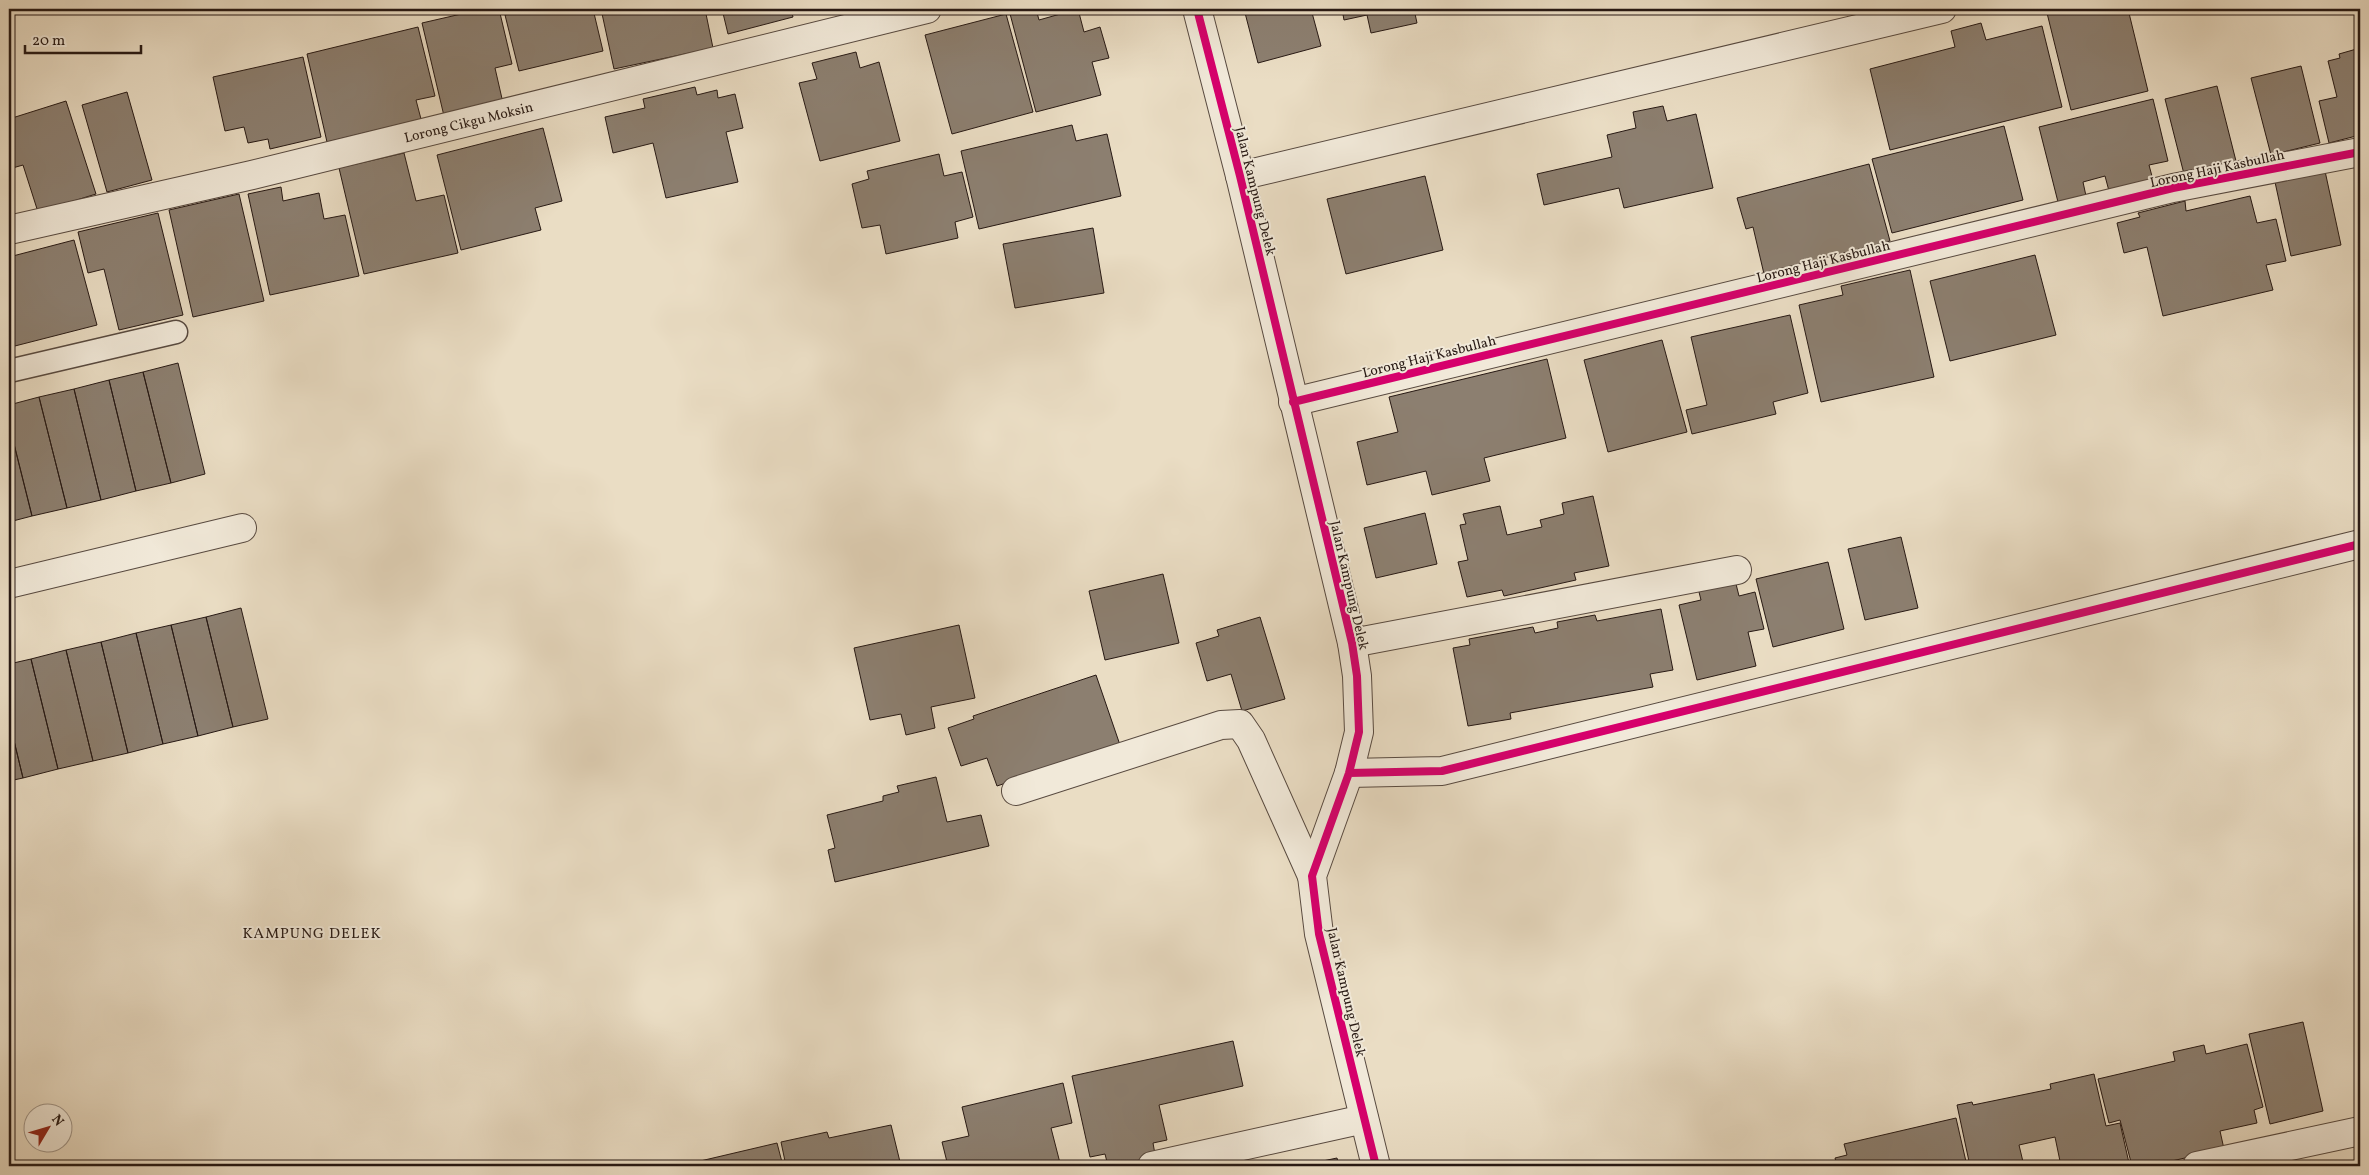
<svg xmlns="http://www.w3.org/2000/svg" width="2369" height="1175" viewBox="0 0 2369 1175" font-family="Vollkorn,serif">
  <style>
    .building { fill: #8c7f70; stroke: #271914 }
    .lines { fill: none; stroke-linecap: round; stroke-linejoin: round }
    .service-casing { stroke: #584a40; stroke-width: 25 }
    .minor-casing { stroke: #584a40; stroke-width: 30 }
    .service { stroke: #f1e9d9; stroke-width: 22 }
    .minor { stroke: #f1e9d9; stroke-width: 28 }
    .cycleway-casing { stroke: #f1e9d9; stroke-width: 11 }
    .cycleway { stroke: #d6006c; stroke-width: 8 }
    .labels { text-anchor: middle; stroke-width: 4; stroke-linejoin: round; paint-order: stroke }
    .street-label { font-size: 14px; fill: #271914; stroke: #f1e9d9 }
    .neighbourhood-label { font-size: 15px; letter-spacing: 1px; fill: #271914; stroke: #f1e9d9 }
  </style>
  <rect width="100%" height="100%" fill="#eaddc4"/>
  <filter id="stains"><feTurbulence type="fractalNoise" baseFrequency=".004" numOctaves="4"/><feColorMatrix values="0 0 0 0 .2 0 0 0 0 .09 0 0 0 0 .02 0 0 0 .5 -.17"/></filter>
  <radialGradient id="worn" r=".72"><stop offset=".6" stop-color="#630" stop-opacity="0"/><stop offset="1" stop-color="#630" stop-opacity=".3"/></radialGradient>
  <path class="building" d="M483 9H499L512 64 495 68 503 103 444 116 422 23Z
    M529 9H593L603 51 519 71 505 15Z
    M601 9H705L713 48 614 69Z
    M722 9H791L793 17 728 34Z
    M1016 9H1036L1039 20 1078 9 1084 32 1100 27 1109 58 1092 62 1101 95 1036 112 1009 10Z
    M1244 9H1311L1321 46 1258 63Z
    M1342 9H1414L1417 23 1371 33 1367 15 1344 20Z
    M2046 9H2128L2148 91 2071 110Z
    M1006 14 1033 112 952 134 925 35Z
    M1981 23 1986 40 2042 26 2062 107 1890 150 1870 69 1955 47 1951 31Z
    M418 27 435 96 416 100 421 119 327 142 307 54Z
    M2360 48V135L2329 143 2319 101 2337 97 2328 61 2340 58 2339 54Z
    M856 52 860 68 879 62 900 141 820 161 799 83 817 79 812 63Z
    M303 57 321 137 270 149 268 139 248 143 244 127 225 131 213 77Z
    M2301 66 2320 143 2271 155 2251 78Z
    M2217 86 2237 165 2185 178 2165 99Z
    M695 87 697 95 717 90 718 98 735 94 743 128 726 132 738 182 666 198 653 143 613 153 605 117 645 108 643 99Z
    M127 92 152 180 107 192 82 105Z
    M2153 99 2168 161 2149 165 2153 180 2109 191 2105 176 2083 182 2086 196 2058 202 2039 127Z
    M66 101 96 194 38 212 23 165 9 169V119Z
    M1663 106 1667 121 1696 114 1713 188 1624 208 1619 188 1544 205 1537 174 1612 157 1607 135 1636 128 1633 112Z
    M1072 125 1076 141 1107 134 1121 196 979 229 961 151Z
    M2004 126 2023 200 1892 233 1872 159Z
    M543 128 562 201 535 208 541 230 461 250 437 155Z
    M404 153 416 201 444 195 458 253 364 274 339 168Z
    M939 154 944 176 962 172 973 217 955 222 958 238 886 254 880 225 862 228 852 184 869 179 867 171Z
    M1869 164 1890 241 1764 274 1753 227 1746 229 1737 198Z
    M2325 171 2341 245 2291 256 2275 182Z
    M1425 176 1443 250 1346 274 1327 199Z
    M281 187 283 201 319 193 324 219 345 215 359 276 270 295 248 194Z
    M239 194 264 301 193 317 169 210Z
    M2250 196 2257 223 2276 219 2286 261 2266 265 2273 290 2163 316 2147 247 2124 253 2117 223 2140 217 2138 213 2185 201 2186 211Z
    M158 213 183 315 119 330 104 269 88 273 78 232Z
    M1093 228 1104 293 1015 308 1003 244Z
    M74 240 97 325 11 347 9 339V257Z
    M2035 255 2056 335 1950 361 1930 281Z
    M1910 270 1934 377 1821 402 1799 305 1843 295 1841 286Z
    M1790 315 1808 393 1773 402 1776 414 1692 434 1686 410 1707 405 1691 337Z
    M1662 340 1687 432 1608 452 1584 360Z
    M1547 359 1566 438 1484 458 1490 481 1432 495 1426 471 1367 485 1357 442 1398 432 1389 397Z
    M178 363 205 474 171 483 143 372Z
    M143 372 171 483 136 491 109 380Z
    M109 380 136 491 101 500 74 389Z
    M74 389 101 500 67 508 39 397Z
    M39 397 67 508 32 516 9 424V405Z
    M9 424 32 516 9 522Z
    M1593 496 1609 566 1574 573 1576 580 1504 596 1502 590 1467 597 1458 562 1468 560 1460 525 1466 524 1463 514 1500 506 1507 535 1542 527 1540 520 1564 514 1562 503Z
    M1425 513 1437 564 1376 578 1364 528Z
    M1901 537 1918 608 1865 620 1848 549Z
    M1828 562 1844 629 1773 647 1756 579Z
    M1163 574 1179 643 1105 660 1089 591Z
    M1735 580 1739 596 1755 592 1764 629 1748 632 1756 666 1697 680 1679 605 1701 600 1698 588Z
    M241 608 268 719 233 727 206 617Z
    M1661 609 1673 670 1650 674 1653 687 1510 713 1511 719 1468 726 1453 648 1470 645 1469 639 1533 627 1535 633 1558 628 1557 622 1595 615 1597 621Z
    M206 617 233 727 198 736 171 625Z
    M1260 617 1285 699 1242 711 1231 674 1207 681 1196 643 1219 636 1217 630Z
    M171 625 198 736 163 744 136 633Z
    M959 625 975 698 931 707 935 728 906 735 901 714 870 720 854 648Z
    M136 633 163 744 128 753 101 642Z
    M101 642 128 753 93 761 66 650Z
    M66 650 93 761 58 769 31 659Z
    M31 659 58 769 23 778 9 720V664Z
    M1096 675 1120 745 997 786 987 758 961 766 948 728 974 719 973 716Z
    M9 720 23 778 9 781Z
    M936 777 947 822 981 815 989 846 835 882 828 850 835 848 827 815 883 801V796L899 792 897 786Z
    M2303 1022 2323 1111 2270 1124 2249 1034Z
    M1233 1041 1243 1086 1159 1105 1167 1140 1153 1143 1156 1160 1125 1166H1108L1105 1154 1090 1157 1072 1076Z
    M2247 1044 2263 1107 2254 1110 2257 1123 2220 1131 2224 1149 2150 1166H2132L2120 1120 2109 1123 2098 1079 2175 1061 2173 1052 2204 1045 2206 1054Z
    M2094 1074 2106 1126 2120 1123 2129 1163 2114 1166H2061L2055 1137 2019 1145 2024 1166H1970L1957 1105 1972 1102 1973 1105 2051 1089 2050 1084Z
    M1063 1083 1072 1123 1051 1128 1060 1163 1047 1166H948L942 1142 969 1136 962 1107Z
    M1956 1118 1967 1166H1837L1835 1158 1847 1155 1844 1144Z
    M891 1125 901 1166H786L781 1142 827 1132 829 1138Z
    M777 1143 783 1166H679Z
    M1337 1158 1339 1166H1299Z
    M1777 1162 1778 1166H1763Z"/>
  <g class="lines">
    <g class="service-casing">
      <path id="service" d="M9 371 176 332"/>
    </g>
    <g class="minor-casing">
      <g id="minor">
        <path d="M1197 9 1240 176 1352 643 1357 676 1359 732 1349 773 1312 876 1319 934 1376 1166"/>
        <path d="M1240 176 1942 9"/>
        <path id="s1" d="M9 230 252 175 927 9"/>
        <path d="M1293 402 2173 188 2360 152"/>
        <path d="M9 584 242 528"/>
        <path d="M1352 643 1737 570"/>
        <path d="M1349 773 1442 771 2360 544"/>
        <path d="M1016 791 1221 725 1240 724 1251 740 1312 876"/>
        <path d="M1152 1166 1364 1119"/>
        <path d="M2197 1166 2360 1131"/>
      </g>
    </g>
    <use href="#service" class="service"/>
    <use href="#minor" class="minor"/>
    <g class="cycleway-casing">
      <path id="cycleway" d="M1197 9 1240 176 1352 643 1357 676 1359 732 1349 773 1312 876 1319 934 1376 1166
        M1293 402 2173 188 2360 152
        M1349 773 1442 771 2360 544"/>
    </g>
    <use href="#cycleway" class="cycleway"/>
  </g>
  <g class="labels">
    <g class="street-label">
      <text dy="5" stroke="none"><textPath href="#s1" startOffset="472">Lorong Cikgu Moksin</textPath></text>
      <text transform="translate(2217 168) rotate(-12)" y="5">Lorong Haji Kasbullah</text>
      <text transform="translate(1256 191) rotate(76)" y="5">Jalan Kampung Delek</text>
      <text transform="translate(1823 261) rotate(-14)" y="5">Lorong Haji Kasbullah</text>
      <text transform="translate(1429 356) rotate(-14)" y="5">Lorong Haji Kasbullah</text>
      <text transform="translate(1350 585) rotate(77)" y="5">Jalan Kampung Delek</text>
      <text transform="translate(1347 992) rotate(77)" y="5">Jalan Kampung Delek</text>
    </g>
    <g class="neighbourhood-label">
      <text x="312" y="938">KAMPUNG DELEK</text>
    </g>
  </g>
  <rect width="2369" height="1175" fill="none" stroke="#eaddc4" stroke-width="30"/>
  <rect x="10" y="10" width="2349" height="1155" fill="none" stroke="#271914" stroke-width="2.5"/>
  <rect x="15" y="15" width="2339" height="1145" fill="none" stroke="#271914"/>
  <g transform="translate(48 1128) rotate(52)"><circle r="24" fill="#f1e9d9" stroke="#a0968a"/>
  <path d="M0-4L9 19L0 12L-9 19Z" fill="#8f2418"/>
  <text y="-8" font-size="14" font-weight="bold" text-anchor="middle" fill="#271914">N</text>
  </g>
  <path d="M25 45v8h116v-8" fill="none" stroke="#271914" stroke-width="2.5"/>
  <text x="32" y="45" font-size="15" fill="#271914" stroke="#f1e9d9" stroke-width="4" paint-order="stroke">20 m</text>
  <rect width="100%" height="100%" filter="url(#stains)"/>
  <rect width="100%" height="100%" fill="url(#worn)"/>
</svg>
